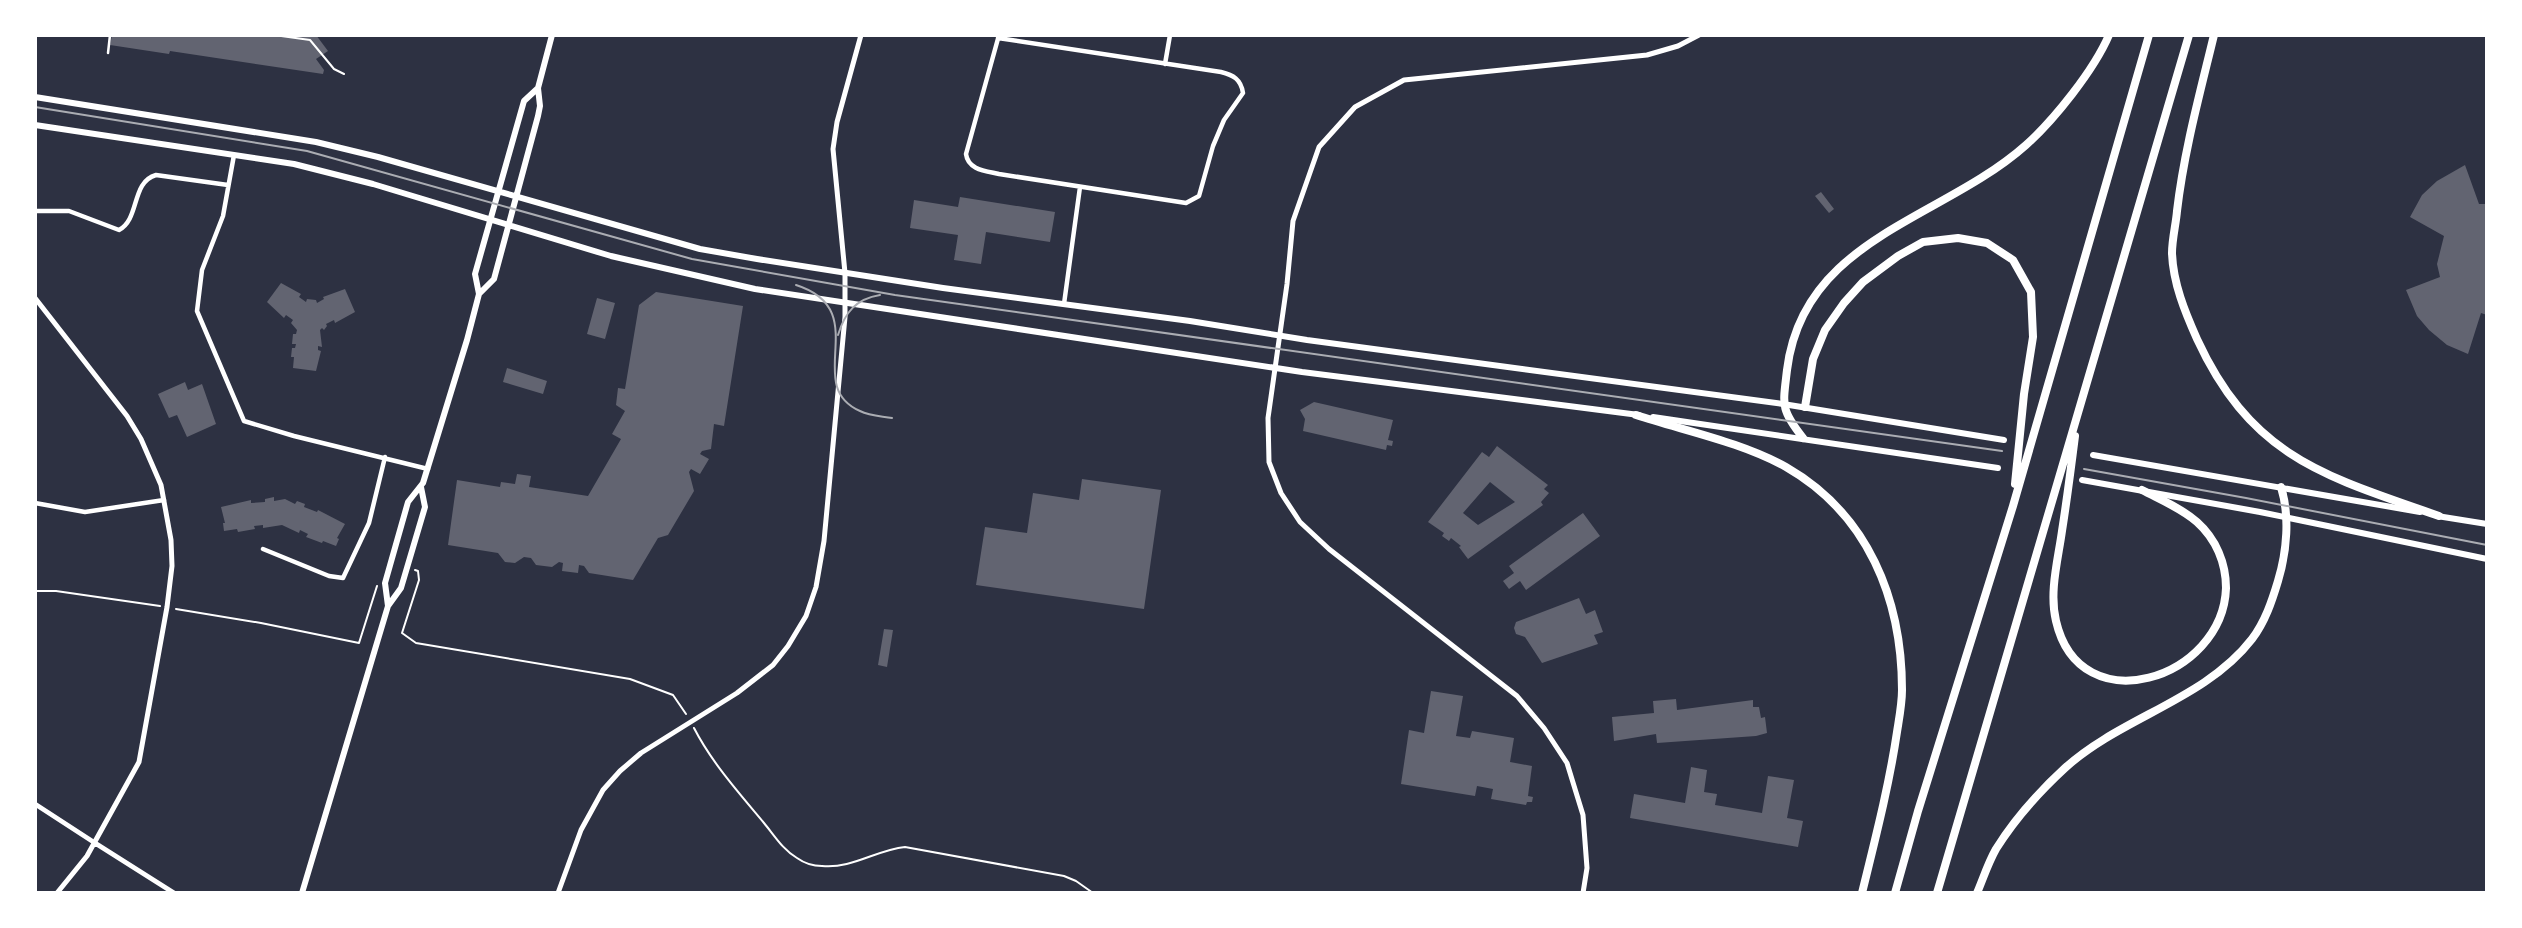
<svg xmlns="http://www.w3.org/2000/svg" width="2522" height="928" viewBox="0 0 2522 928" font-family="'Fira Sans',sans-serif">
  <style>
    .building { fill: #626471; fill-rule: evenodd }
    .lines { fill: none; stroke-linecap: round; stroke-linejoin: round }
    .path { stroke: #fff; stroke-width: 2 }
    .service { stroke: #fff; stroke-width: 2.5 }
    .minor { stroke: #fff; stroke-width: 4.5 }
    .tertiary { stroke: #fff; stroke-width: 5 }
    .secondary { stroke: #fff; stroke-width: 6 }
    .motorway { stroke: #fff; stroke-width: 8 }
    .tram { stroke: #abadb3; stroke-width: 2 }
  </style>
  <rect width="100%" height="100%" fill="#2d3142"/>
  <path class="building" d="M112 35H316L328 51 316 59 324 70 323 74 170 51 169 54 110 45Z
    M2465 165 2479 204H2487V315L2481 313 2468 354 2447 345 2429 330 2417 316 2406 290 2440 277 2437 264 2444 236 2410 217 2422 195 2437 181Z
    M1821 192 1834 209 1829 213 1815 196Z
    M960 197 1055 212 1050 242 986 232 981 264 954 260 958 235 910 228 914 200 958 207Z
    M281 283 301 294 299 297 306 302 307 299 316 300 317 303 324 299 323 297 345 289 355 312 335 323 334 320 326 324 327 326 324 330 322 328 320 330 322 347 318 346V350L321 351 316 371 293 368 294 357H291L292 348H295L296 344H292L293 334H296L297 330 291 323 293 320 286 315 284 318 267 302Z
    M656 292 743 306 724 426 714 424 711 449 702 451 700 454 709 459 700 474 691 469 689 472 694 491 668 535 658 538 633 580 589 573 584 566 579 565 578 573 562 571 563 563 559 562 552 567 536 565 531 558 524 557 515 563 505 562 498 553 448 545 457 480 500 487 501 482 515 484 517 474 531 476 529 487 588 496 621 439 612 434 625 411 616 405 618 388 625 389 639 305Z
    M597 298 615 303 605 339 587 334Z
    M507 368 547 381 543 394 503 382Z
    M185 382 188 390 202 384 216 424 187 437 177 415 169 418 158 394Z
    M1314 402 1393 420 1388 440 1393 441 1392 446 1387 445 1386 450 1303 431 1305 419 1300 410Z
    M1497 446 1548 485 1544 489 1549 493 1541 502 1543 505 1468 559 1459 547 1461 546 1451 538 1449 541 1442 536 1444 533 1428 522 1482 452 1489 457ZM1490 482 1515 502 1478 525 1463 513Z
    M1082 479 1161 490 1144 609 976 585 985 527 1027 533 1033 493 1079 500Z
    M274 497V501L285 499 295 504 297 501 305 504 304 507 317 512 318 510 345 524 337 538 339 539 336 546 323 541 322 543 306 537 308 534 300 530 299 533 282 525 263 528V525L254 526 255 529 238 532 237 529 224 531 223 523H225L221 507 251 500V503L265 502V499Z
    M1583 513 1600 536 1526 590 1520 581 1509 589 1503 581 1514 573 1509 566Z
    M1579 598 1586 614 1595 610 1603 632 1594 635 1598 644 1542 663 1525 637 1516 634 1514 628 1516 622Z
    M884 629 893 630 887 667 878 665Z
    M1431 691 1463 696 1456 736 1470 738 1472 731 1514 738 1510 762 1532 766 1528 796 1533 797 1532 802H1527L1526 805 1491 799 1493 789 1477 786 1475 796 1401 784 1409 730 1424 733Z
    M1676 699 1677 710 1753 700V707H1759L1761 718 1765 717 1767 733 1756 736 1657 743 1656 734 1614 741 1612 717 1654 713 1653 701Z
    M1691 767 1707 770 1704 792 1717 794 1715 805 1762 813 1768 776 1794 780 1787 818 1803 821 1798 847 1630 818 1634 794 1685 803Z"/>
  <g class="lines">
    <path class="path" d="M274 35 310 40 334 69 344 74
      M415 570 418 571 419 580 402 633 416 643 630 679 673 695 686 714
      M35 591H56L160 606
      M176 609 261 623 359 643 377 586
      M694 728C712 763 739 793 764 823 774 835 783 850 797 858 804 863 813 866 822 866 852 869 876 850 905 847L1064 876 1076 881 1093 893"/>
    <path class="service" d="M108 53 110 35"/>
    <path class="minor" d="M998 38 1221 72C1233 75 1241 79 1243 93L1224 120 1213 146 1199 196 1186 203 999 174C986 171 968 170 966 154L999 35
      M1165 64 1170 35
      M234 155 223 216 202 270 197 311 244 421 294 436 428 469
      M35 211H69L119 230C140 219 131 182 156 175L228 185
      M1064 304 1080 187
      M35 503 85 512 164 500
      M263 549 329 576 343 578 369 523 385 457
      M35 804 95 843"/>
    <path class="tertiary" d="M35 298 127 416 141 439 161 485 171 540 172 566 167 607 139 762 87 856 57 893
      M95 843 174 893
      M558 893 581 830 603 790 620 771 641 753 737 693 773 665 788 646 806 616 816 587 824 541 845 317V273L833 149 837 122 861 35
      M1583 893 1587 868 1583 815 1567 763 1544 728 1517 696 1329 549 1300 522 1281 493 1269 462 1268 418 1287 284 1293 221 1319 147 1355 107 1404 80 1647 55 1678 46 1699 35"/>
    <path class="secondary" d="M35 97 316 142 378 157 700 249 757 259 943 288 1190 321 1307 340 1783 404 2004 440
      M35 125 294 164 373 184 611 256 755 289 1302 372 1639 415
      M479 294 494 279 538 116 540 106 538 88 552 35
      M1653 417 1998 468
      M2093 455 2420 512
      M2082 480 2260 512 2487 559
      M2437 516 2487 524
      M388 606 385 583 408 502 423 483 467 340 479 294 475 274 524 101 538 88
      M302 893 388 606 401 588 425 507 421 487"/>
    <path class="motorway" d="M2214 35C2200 93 2184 151 2177 211 2176 224 2172 239 2172 253 2173 283 2185 312 2197 339 2252 458 2325 476 2439 516
      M1805 407 1813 359 1825 330 1844 303 1863 282 1898 256 1923 242 1958 238 1987 243 2013 260 2031 292 2033 337 2024 394 2015 484
      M1636 415C1685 431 1741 442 1786 467 1868 514 1902 599 1902 690 1902 704 1899 719 1897 732 1889 786 1875 840 1862 893
      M2075 436C2071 468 2067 499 2062 531 2058 560 2049 592 2056 621 2080 725 2223 679 2226 588 2226 563 2216 539 2197 522 2181 508 2161 500 2142 490
      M1803 438C1780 409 1783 405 1787 370 1803 238 1942 220 2026 145 2054 120 2094 70 2109 35
      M1895 893 1918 811 2013 506 2149 35
      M1937 893 2189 35
      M1977 893C1983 879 1988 863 1996 849 2014 820 2040 791 2065 768 2121 717 2205 700 2252 639 2265 622 2272 601 2278 581 2287 551 2290 516 2281 487"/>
    <path class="tram" d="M35 107 307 151 692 259 895 295 2002 451
      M796 285C875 310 801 385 860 411 870 416 881 416 892 418
      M838 335C845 312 856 299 880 295
      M2084 469 2246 498 2487 545"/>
  </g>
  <rect width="2522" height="928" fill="none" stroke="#ffffff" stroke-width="74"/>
</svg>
